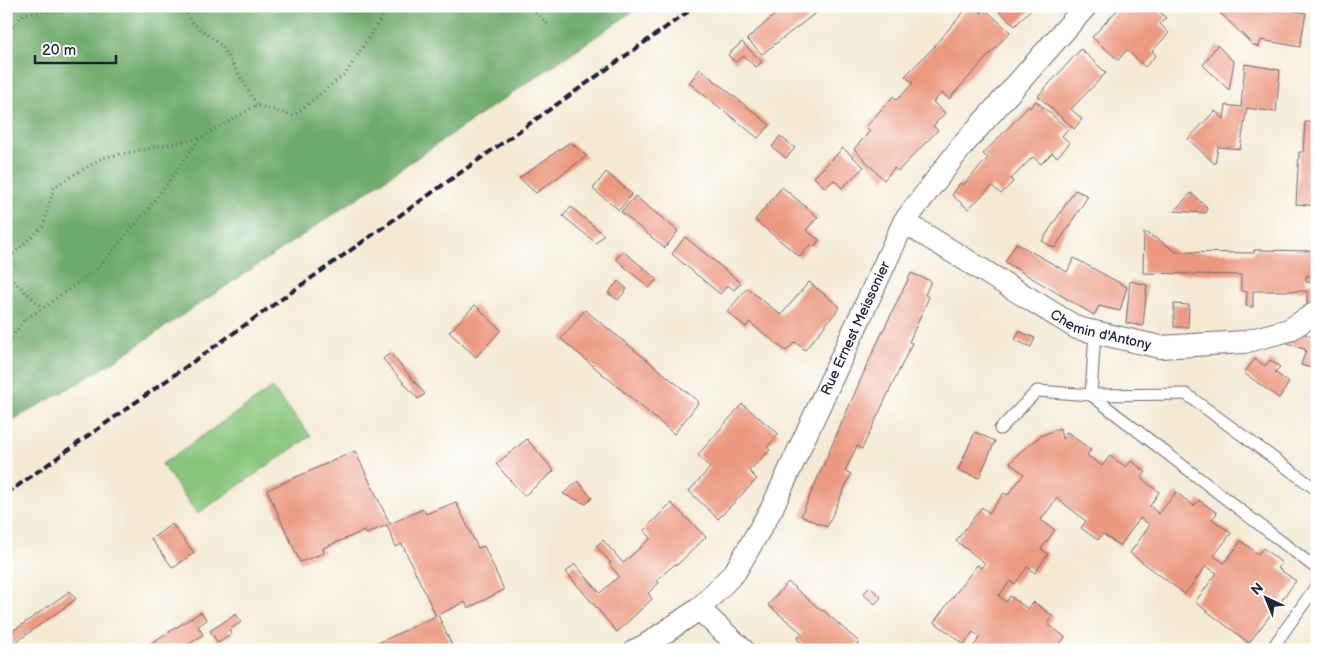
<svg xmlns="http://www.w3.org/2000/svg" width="1323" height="656" viewBox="0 0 1323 656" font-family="'Balsamiq Sans',sans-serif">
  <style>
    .green { fill: #88c57b; stroke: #55745b }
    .forest { fill: #6eaa6b; stroke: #486653 }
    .building { fill: #eb987f }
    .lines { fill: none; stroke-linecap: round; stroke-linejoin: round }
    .lane-casing { stroke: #6c6871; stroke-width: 13 }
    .street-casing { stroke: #6c6871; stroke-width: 24 }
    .path { stroke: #6c6871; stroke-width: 3; stroke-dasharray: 1 4; stroke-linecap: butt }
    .lane { stroke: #fff; stroke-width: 11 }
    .street { stroke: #fff; stroke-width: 22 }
    .rail { stroke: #22223b; stroke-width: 4; stroke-dasharray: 8 4; stroke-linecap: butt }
    .labels { text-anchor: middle; stroke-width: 4; stroke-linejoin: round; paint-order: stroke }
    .street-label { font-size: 14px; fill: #22223b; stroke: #fff }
  </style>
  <rect width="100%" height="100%" fill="#fff"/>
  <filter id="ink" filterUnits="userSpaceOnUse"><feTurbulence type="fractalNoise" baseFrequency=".02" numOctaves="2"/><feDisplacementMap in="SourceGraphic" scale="10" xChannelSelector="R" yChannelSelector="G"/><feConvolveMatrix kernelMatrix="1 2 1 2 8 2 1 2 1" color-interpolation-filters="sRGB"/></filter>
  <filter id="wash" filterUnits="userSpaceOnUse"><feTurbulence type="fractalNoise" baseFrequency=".0096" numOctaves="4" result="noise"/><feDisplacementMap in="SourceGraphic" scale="20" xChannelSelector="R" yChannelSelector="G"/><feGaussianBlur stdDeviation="1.12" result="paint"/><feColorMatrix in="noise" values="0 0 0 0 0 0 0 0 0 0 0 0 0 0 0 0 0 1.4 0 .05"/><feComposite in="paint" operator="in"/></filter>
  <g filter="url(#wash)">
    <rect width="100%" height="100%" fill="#f4ead4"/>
    <path class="green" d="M272 388 311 436 197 514 162 464Z"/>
    <path class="forest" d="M6 6H641L325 220 99 371 6 424Z"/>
    <g id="blocks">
      <path class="building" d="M785 6H818L821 9 762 54 747 39Z
        M969 6H975L982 13 985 9 1010 32 949 99 942 93 933 102 945 113 933 126 938 130 898 171 894 168 884 180 854 149 870 131 866 127 893 96 897 100 913 83 905 76 935 46H934Z
        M994 6H1034L1015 26Z
        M1121 6H1167L1161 13 1166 18 1160 24 1169 33 1152 51 1156 55 1145 67 1127 50 1118 60 1092 37Z
        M1213 6H1268V7L1306 13 1300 47 1261 40 1259 47 1253 45Z
        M742 42 762 62 756 67 744 56 735 62 728 55Z
        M1217 45 1234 62 1229 90 1203 65Z
        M1081 49 1106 73 1071 109 1082 119 1074 129 1038 96Z
        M1245 64 1280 70 1276 112 1247 108 1240 149 1218 147 1215 164 1188 139 1215 111 1224 119 1226 105 1241 107Z
        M700 69 770 125 758 138 689 83Z
        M1036 101 1068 129 1062 136 1070 143 1057 157 1052 153 1041 164 1033 157 1011 179 1013 182 1001 194 992 186 968 209 952 195 960 183 963 185 988 158 983 154 1029 106 1030 108Z
        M1305 122H1317V206L1296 204 1299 152H1303Z
        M780 136 795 148 786 158 772 147Z
        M570 142 587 156 536 193 519 178Z
        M843 148 864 167 842 188 834 180 825 188 814 177Z
        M606 172 632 194 619 210 593 189Z
        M782 187 818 217 806 230 819 240 814 247 810 245 800 257 755 220Z
        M1075 190 1088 196 1055 248 1042 241Z
        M1191 193 1207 207 1206 213 1174 211Z
        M635 196 678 231 665 248 621 212Z
        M571 207 604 235 596 243 563 216Z
        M1144 232 1161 241 1176 252 1254 253V250L1317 251V276H1306V282L1317 283V303L1307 309V291H1253V307L1246 306 1247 292 1241 291V275L1143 273Z
        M685 237 701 250 741 283 734 290 728 285 720 294 672 254Z
        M1016 243 1067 272 1074 258 1127 287 1120 311 1099 306 1094 315 1005 262Z
        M623 251 657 279 649 288 616 259Z
        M911 273 931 281 925 295 929 297 909 342 912 343 862 449 857 446 845 471 851 474 827 527 801 516 871 356Z
        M618 281 627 289 618 300 608 293Z
        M1130 281 1147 285 1143 326 1126 323Z
        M809 282 840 307 805 350 795 342 786 351 749 322 746 327 727 312 747 288 781 315Z
        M1174 304 1189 305 1188 327H1174Z
        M475 305 501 330 476 357 449 332Z
        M585 310 699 402 674 434 561 339Z
        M1019 331 1035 338 1031 347 1015 340Z
        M1302 333 1317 339V355L1311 368 1301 365 1306 350 1285 342Z
        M390 353 425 394 418 399 383 359Z
        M1255 359 1265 366 1270 360 1280 367 1275 372 1289 383 1279 398 1244 373Z
        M742 404 779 434 767 447 770 450 749 471 757 479 718 519 689 491 710 468 698 455Z
        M1060 428 1062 439 1067 432 1091 450 1087 455 1102 466 1110 456 1126 467 1131 461 1146 472 1141 478 1159 492 1150 506 1159 514 1176 492 1194 506 1199 500 1217 513 1212 519 1231 533 1214 556 1224 563 1241 541 1258 554 1263 548 1282 563 1278 568 1296 581 1249 643 1195 602 1217 573 1206 566 1185 594 1130 553 1150 525 1140 518 1120 546 1103 534 1098 540 1081 528 1086 521 1057 498 1041 520 1055 530 1041 549 1048 554 1035 573 1027 567 1015 584 1010 581 999 596 1006 602 1010 596 1028 609 1034 602 1053 616 1048 624 1065 637 1055 650H971L980 637 973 632 964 644 934 622 977 565 981 568 985 563 956 541 982 507 989 513 1004 493 1008 495 1024 474 1010 463 1019 453 1040 436Z
        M975 432 995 441 979 478 958 470Z
        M527 439 554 471 524 496 496 464Z
        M355 451 390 524 423 509 426 514 456 502 478 548 484 546 504 590 468 608 465 602 438 615 454 650H363L436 616 402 544 396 547 387 525 366 534 364 531 323 548 324 553 300 562 267 490Z
        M578 481 592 498 586 504 563 494Z
        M671 503 706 537 677 565 675 564 657 580 659 583 648 593 652 599 617 632 566 572 575 564 600 593 619 576 609 564 611 563 596 546 603 540 623 563 651 538 644 530Z
        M172 524 194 553 173 568 151 539Z
        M788 582 822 611 823 610 859 642 857 645 862 650H809L797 639 802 633 768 605Z
        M870 587 881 597 875 604 863 594Z
        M70 591 76 599 6 649V636Z
        M201 612 207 620 198 626 203 635 180 650H152L148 645Z
        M236 614 241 622 229 630 232 634 218 643 210 631Z"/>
    </g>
  </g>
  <g filter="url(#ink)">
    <use href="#blocks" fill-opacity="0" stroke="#6c6871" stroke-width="1"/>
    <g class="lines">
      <g class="lane-casing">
        <path id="lane" d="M1091 395 1317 569
          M1091 395 1095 332
          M1000 429 1037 391 1091 395 1186 394 1317 490
          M1271 650 1317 585"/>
      </g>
      <g class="street-casing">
        <g id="street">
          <path id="s1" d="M904 222 1077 328 1160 347 1244 342 1289 330 1317 312"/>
          <path d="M699 609 743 650"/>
          <path id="s2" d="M636 650 646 645 699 609 735 572 772 508 904 222 962 146 1086 6"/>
        </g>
      </g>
      <path class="path" d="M180 6 194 24 221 45 257 105
        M528 6 550 26
        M6 34 24 14 61 10 102 9 107 6
        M6 261 43 226 54 187 102 158 200 138
        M6 274 43 308
        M6 346 10 339 24 320 43 308 98 268 150 207 200 138 257 105 293 116 346 73 389 6"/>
      <use href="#lane" class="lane"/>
      <use href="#street" class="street"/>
      <path class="rail" d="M6 494 696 6"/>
    </g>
  </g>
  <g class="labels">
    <g class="street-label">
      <text dy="5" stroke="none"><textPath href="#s2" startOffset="399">Rue Ernest Meissonier</textPath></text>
      <text dy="5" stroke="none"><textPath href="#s1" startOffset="226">Chemin d'Antony</textPath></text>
    </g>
  </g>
  <rect width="1323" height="656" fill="none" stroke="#fff" stroke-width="25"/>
  <g transform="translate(1266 598) rotate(316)" stroke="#ffffff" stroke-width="4" paint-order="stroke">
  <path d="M0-4L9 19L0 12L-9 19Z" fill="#22223b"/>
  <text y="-8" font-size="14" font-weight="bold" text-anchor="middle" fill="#22223b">N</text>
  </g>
  <path d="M35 55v8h81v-8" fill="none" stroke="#22223b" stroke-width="2.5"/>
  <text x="42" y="55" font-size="15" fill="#22223b" stroke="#ffffff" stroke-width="4" paint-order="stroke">20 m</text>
</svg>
